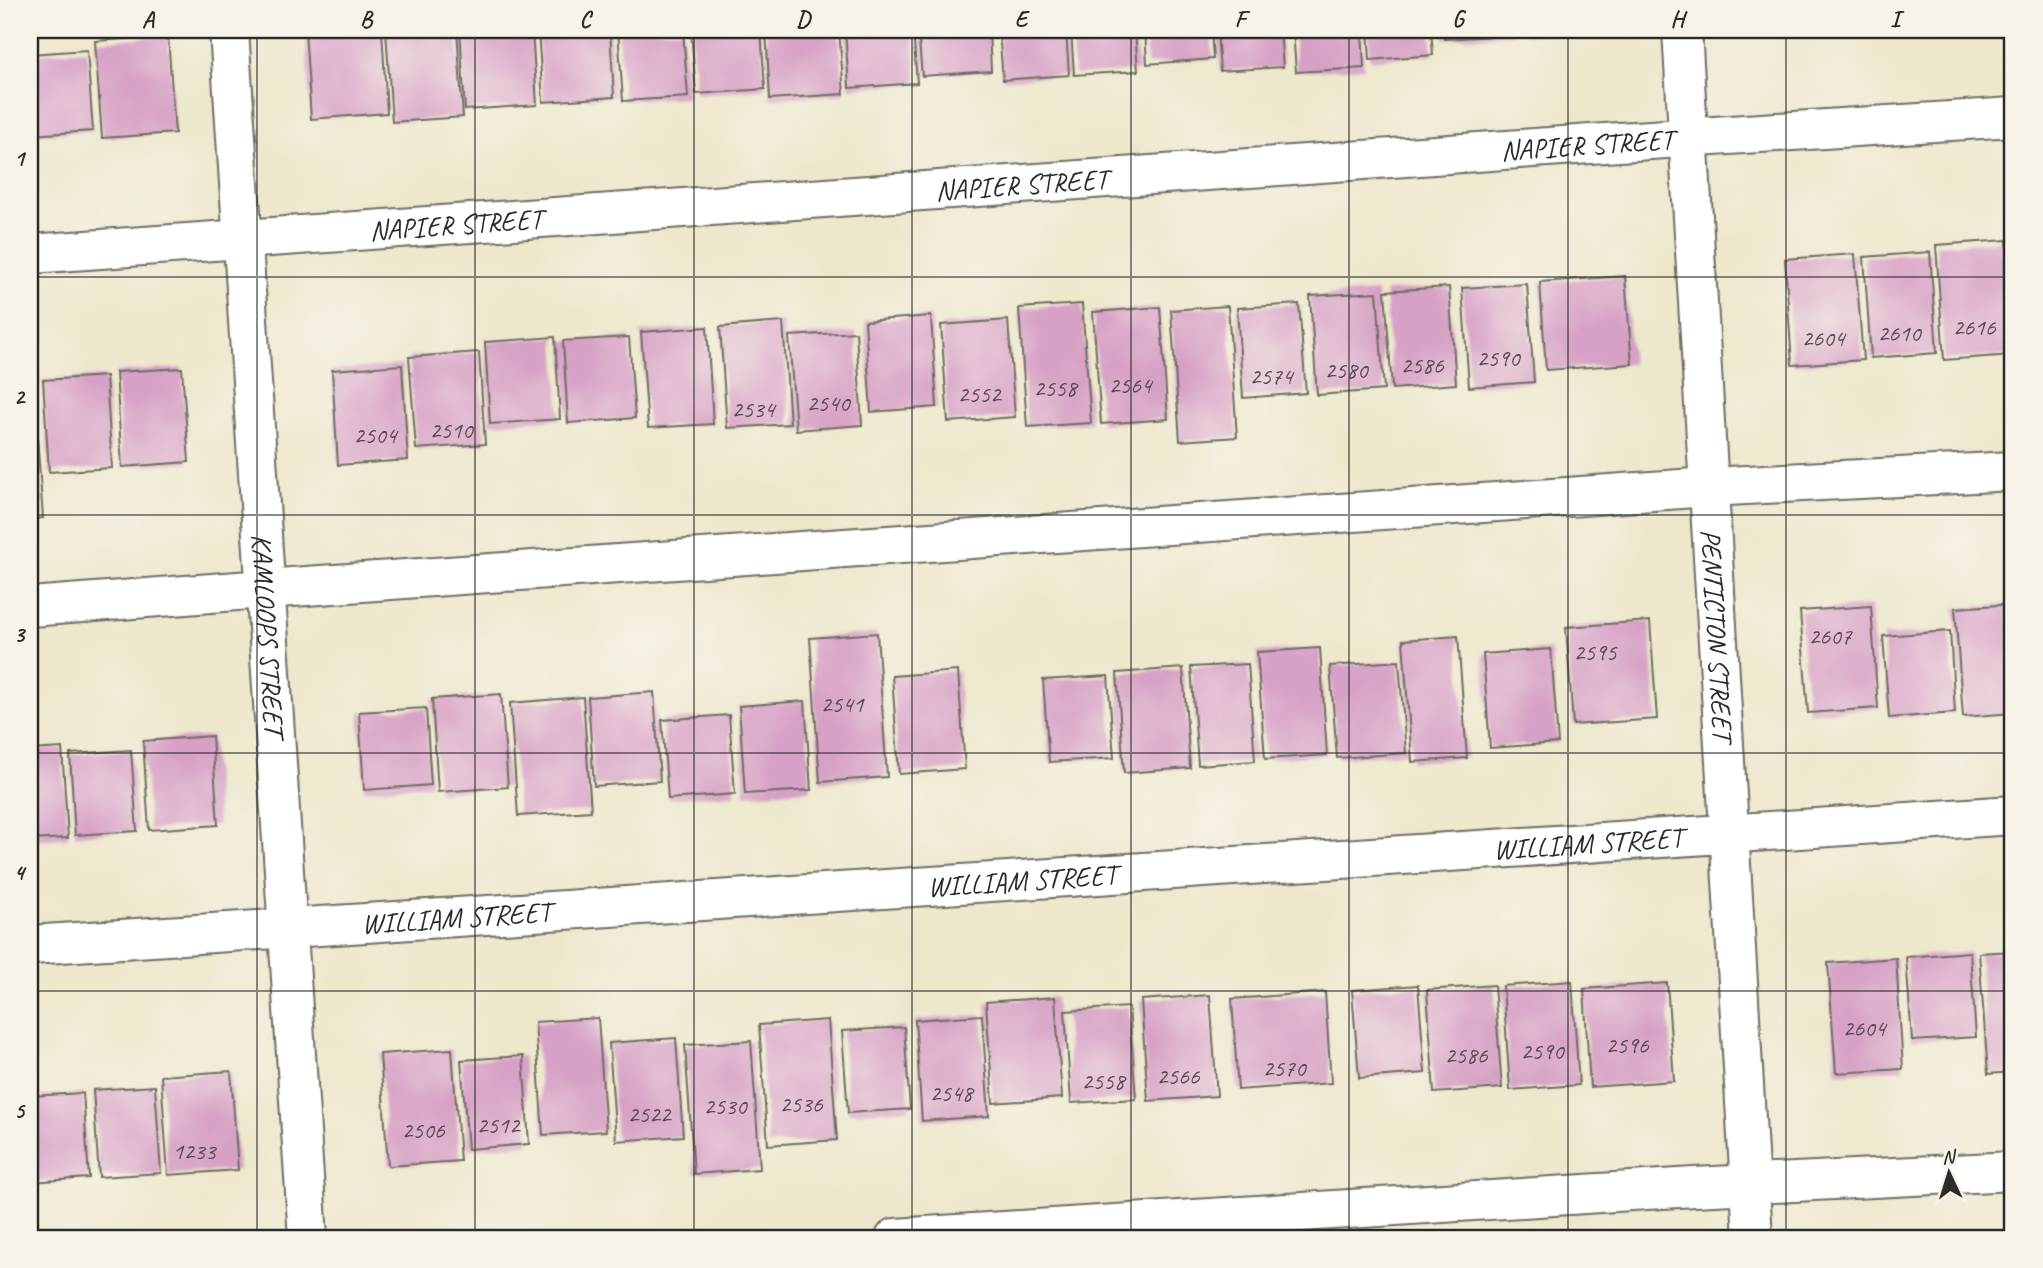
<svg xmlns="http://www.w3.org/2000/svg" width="2043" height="1268" viewBox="0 0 2043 1268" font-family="Caveat,sans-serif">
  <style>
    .building { fill: #d7a0c6 }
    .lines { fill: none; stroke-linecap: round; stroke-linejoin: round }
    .minor-casing { stroke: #6f6d63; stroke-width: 42 }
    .minor { stroke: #fff; stroke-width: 38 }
    .grid { fill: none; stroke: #2b2b2b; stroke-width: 2; stroke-opacity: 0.55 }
    .labels { text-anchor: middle; stroke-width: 5; stroke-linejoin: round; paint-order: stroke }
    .number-label { font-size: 24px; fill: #564852 }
    .street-label { font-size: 28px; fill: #2b2b2b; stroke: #f7f3e8 }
    .neatline { fill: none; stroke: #2b2b2b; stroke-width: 2.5 }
    .grid-label { font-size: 23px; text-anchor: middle; font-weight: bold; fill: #2b2b2b }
  </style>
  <rect width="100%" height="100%" fill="#f7f3e8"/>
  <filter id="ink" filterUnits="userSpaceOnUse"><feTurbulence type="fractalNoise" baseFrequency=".0143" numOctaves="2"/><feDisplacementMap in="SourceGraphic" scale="14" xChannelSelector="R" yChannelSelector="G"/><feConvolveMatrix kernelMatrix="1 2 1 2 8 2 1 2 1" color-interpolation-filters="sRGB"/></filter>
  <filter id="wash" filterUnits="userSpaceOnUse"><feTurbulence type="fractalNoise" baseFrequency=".00686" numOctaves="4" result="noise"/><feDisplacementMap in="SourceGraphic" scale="28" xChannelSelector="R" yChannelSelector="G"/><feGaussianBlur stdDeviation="1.57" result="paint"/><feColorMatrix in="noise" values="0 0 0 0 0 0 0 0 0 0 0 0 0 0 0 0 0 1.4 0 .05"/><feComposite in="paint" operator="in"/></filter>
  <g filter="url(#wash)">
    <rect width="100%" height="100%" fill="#ede7cc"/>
    <g id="blocks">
      <path class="building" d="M305 30H382L387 113 311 119Z
        M386 30H457L463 117 392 122Z
        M460 30H532L537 105 465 110Z
        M538 30H610L614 97 543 102Z
        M618 30H683L688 97 623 101Z
        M691 30H761L765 89 696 94Z
        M766 30H839L844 94 770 99Z
        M845 30H913L917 83 849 88Z
        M918 30H989L991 71 922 76Z
        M999 30H1066L1069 75 1003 80Z
        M1071 30H1135L1138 71 1074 75Z
        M1145 30H1211L1213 59 1147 64Z
        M1217 30H1280L1283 67 1220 71Z
        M1293 30H1362L1364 68 1296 72Z
        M1368 30H1431L1433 55 1370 60Z
        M1443 30H1513V35L1444 39Z
        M1524 30H1578V32L1525 35Z
        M168 36 175 133 102 138 95 41Z
        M87 50 93 131 30 135V54Z
        M2007 240 2013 355 1944 360 1936 245Z
        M1930 252 1937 353 1871 358 1864 257Z
        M1855 254 1863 360 1792 365 1785 259Z
        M1625 276 1632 364 1546 370 1540 282Z
        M1527 284 1534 382 1469 387 1462 288Z
        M1449 287 1456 384 1392 389 1385 291Z
        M1377 292 1384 390 1317 395 1310 296Z
        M1082 304 1091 423 1027 427 1019 308Z
        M1299 304 1306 393 1243 398 1237 308Z
        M1228 306 1237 437 1180 441 1171 310Z
        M1160 307 1168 419 1101 424 1093 312Z
        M931 316 937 407 871 412 865 321Z
        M1008 320 1015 417 948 422 941 325Z
        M783 322 790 424 727 428 720 327Z
        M707 327 713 424 648 428 641 332Z
        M856 332 862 425 796 430 789 336Z
        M555 337 560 419 490 424 485 342Z
        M629 337 635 418 568 423 563 341Z
        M479 352 485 444 416 449 409 357Z
        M402 365 408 460 338 465 332 370Z
        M182 368 189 462 122 467 116 372Z
        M106 376 112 468 49 472 43 380Z
        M30 394H34L43 518 30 519Z
        M2013 604V713L1963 717 1955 608Z
        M1871 606 1878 708 1808 713 1800 611Z
        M1650 621 1657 719 1573 725 1566 627Z
        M1950 631 1955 713 1889 718 1883 636Z
        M877 633 887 777 820 782 810 638Z
        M1458 636 1467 758 1412 762 1403 640Z
        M1320 648 1327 755 1265 759 1257 652Z
        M1551 649 1558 743 1490 748 1483 654Z
        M1399 661 1406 753 1337 758 1330 666Z
        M1248 664 1255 761 1198 765 1191 667Z
        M1183 668 1190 768 1124 773 1117 673Z
        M958 671 965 769 899 774 892 676Z
        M1108 676 1114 758 1049 762 1043 680Z
        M654 692 660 781 594 786 588 697Z
        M501 694 508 787 438 792 432 699Z
        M583 697 591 811 518 816 510 703Z
        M805 701 811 790 745 794 739 706Z
        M426 708 431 785 364 790 359 712Z
        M729 715 735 794 668 799 662 720Z
        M212 736 218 825 149 830 143 741Z
        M62 748 68 838 30 840V750Z
        M131 750 137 831 75 835 70 754Z
        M2013 951V1072L1988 1074 1979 953Z
        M1970 952 1976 1037 1912 1041 1906 957Z
        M1896 958 1903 1069 1836 1073 1828 963Z
        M1572 981 1579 1085 1510 1090 1503 986Z
        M1667 983 1674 1081 1590 1087 1584 989Z
        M1418 985 1425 1073 1359 1078 1352 990Z
        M1494 985 1502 1088 1434 1093 1427 990Z
        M1325 992 1331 1083 1238 1090 1232 999Z
        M1210 995 1217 1096 1148 1101 1141 1000Z
        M1055 997 1062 1098 993 1103 986 1002Z
        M1129 1007 1136 1099 1071 1103 1065 1011Z
        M982 1015 989 1116 922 1121 915 1020Z
        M598 1018 606 1131 543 1135 535 1022Z
        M828 1020 837 1140 768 1145 759 1025Z
        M904 1027 910 1109 848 1113 842 1031Z
        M676 1038 683 1136 616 1141 609 1043Z
        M751 1041 760 1169 694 1174 685 1045Z
        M452 1049 460 1161 388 1166 380 1054Z
        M523 1056 529 1144 468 1149 461 1060Z
        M231 1071 238 1170 168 1175 161 1076Z
        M155 1086 161 1173 99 1177 93 1090Z
        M83 1093 89 1178 30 1182V1096Z"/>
    </g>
  </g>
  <g filter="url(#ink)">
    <use href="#blocks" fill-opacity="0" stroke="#6f6d63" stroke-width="2"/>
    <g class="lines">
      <g class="minor-casing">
        <g id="minor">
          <path id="s1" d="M229 30 308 1238"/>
          <path id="s2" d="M1682 30 1753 1238"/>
          <path id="s3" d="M30 254 1619 142 2013 117"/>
          <path d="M30 607 264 589 1709 487 2013 471"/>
          <path id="s4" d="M30 945 2013 815"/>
          <path d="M895 1238 1694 1187 2013 1171"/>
        </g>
      </g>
      <use href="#minor" class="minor"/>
    </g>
  </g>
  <path class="grid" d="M257 30V1238M475 30V1238M694 30V1238M912 30V1238M1131 30V1238M1349 30V1238M1568 30V1238M1786 30V1238M30 277H2013M30 515H2013M30 753H2013M30 991H2013"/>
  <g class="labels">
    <g class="number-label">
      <text x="1974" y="335">2616</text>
      <text x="1899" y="341">2610</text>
      <text x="1823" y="346">2604</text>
      <text x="1498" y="366">2590</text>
      <text x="1422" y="373">2586</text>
      <text x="1346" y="378">2580</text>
      <text x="1271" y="384">2574</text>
      <text x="1130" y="393">2564</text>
      <text x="1055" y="396">2558</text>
      <text x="979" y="402">2552</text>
      <text x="828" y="411">2540</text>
      <text x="753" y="417">2534</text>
      <text x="451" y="438">2510</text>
      <text x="375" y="443">2504</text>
      <text x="1830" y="644">2607</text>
      <text x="1595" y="660">2595</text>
      <text x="842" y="712">2541</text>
      <text x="1864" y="1036">2604</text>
      <text x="1627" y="1053">2596</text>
      <text x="1542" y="1059">2590</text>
      <text x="1466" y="1063">2586</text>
      <text x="1284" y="1076">2570</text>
      <text x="1178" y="1084">2566</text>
      <text x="1103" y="1089">2558</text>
      <text x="951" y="1101">2548</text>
      <text x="801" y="1112">2536</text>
      <text x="725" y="1114">2530</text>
      <text x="649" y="1122">2522</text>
      <text x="498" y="1133">2512</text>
      <text x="423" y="1138">2506</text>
      <text x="194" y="1159">1233</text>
    </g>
    <g class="street-label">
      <text dy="10" stroke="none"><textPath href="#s3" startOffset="1561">NAPIER STREET</textPath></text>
      <text dy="10" stroke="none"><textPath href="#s3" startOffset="994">NAPIER STREET</textPath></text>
      <text dy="10" stroke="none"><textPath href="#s3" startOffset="427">NAPIER STREET</textPath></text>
      <text dy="10" stroke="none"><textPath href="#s1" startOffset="606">KAMLOOPS STREET</textPath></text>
      <text dy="10" stroke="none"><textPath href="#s2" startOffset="606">PENTICTON STREET</textPath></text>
      <text dy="10" stroke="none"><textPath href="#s4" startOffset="1561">WILLIAM STREET</textPath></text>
      <text dy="10" stroke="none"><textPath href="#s4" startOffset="994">WILLIAM STREET</textPath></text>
      <text dy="10" stroke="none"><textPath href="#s4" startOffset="427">WILLIAM STREET</textPath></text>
    </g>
  </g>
  <rect width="2043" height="1268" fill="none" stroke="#f7f3e8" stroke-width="77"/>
  <g transform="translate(1949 1173) rotate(356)" stroke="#f7f3e8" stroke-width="5" paint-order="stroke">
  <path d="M0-5L12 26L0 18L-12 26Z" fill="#2b2b2b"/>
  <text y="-10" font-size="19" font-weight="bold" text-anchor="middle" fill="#2b2b2b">N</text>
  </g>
  <rect x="38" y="38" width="1966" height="1192" class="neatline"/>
  <g class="grid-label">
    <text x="148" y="27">A</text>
    <text x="366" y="27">B</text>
    <text x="585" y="27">C</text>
    <text x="803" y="27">D</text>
    <text x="1021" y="27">E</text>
    <text x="1240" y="27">F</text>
    <text x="1458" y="27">G</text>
    <text x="1677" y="27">H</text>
    <text x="1895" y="27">I</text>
    <text x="19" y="166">1</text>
    <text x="19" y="404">2</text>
    <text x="19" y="642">3</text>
    <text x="19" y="880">4</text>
    <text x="19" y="1118">5</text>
  </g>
</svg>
